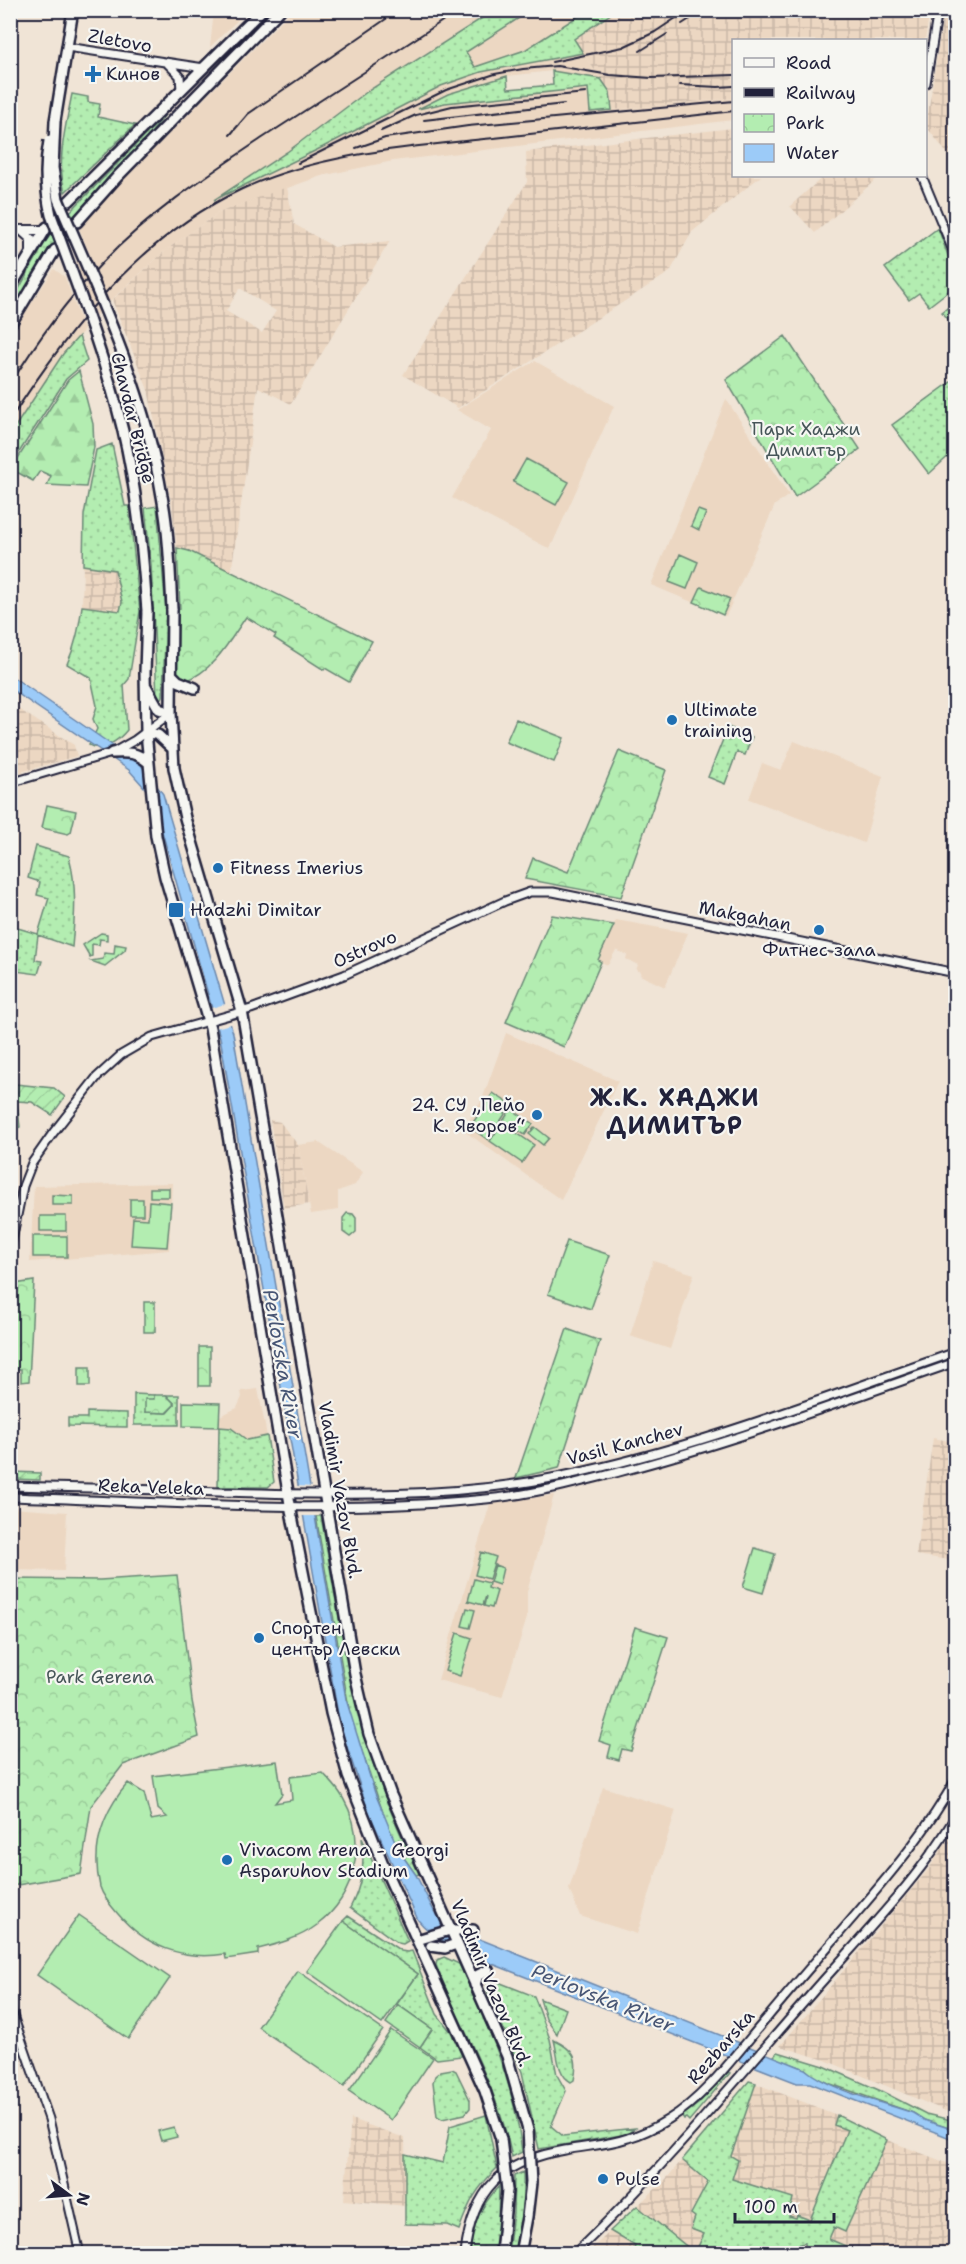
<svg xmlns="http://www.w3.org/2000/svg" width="966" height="2264" viewBox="0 0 966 2264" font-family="'Shantell Sans',sans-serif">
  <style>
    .built { fill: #ecd7c2 }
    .industrial { fill: url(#industrial-grid); fill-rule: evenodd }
    .grass { fill: url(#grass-dots); stroke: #6a8876; stroke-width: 1.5 }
    .forest { fill: url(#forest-firs); stroke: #6a8876; stroke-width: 1.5 }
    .park { fill: url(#park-crowns); stroke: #6a8876; stroke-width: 1.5 }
    .garden { fill: url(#garden-furrows); stroke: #6a8876; stroke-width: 1.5 }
    .pitch { fill: #b3edb1; stroke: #6a8876; stroke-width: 1.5 }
    .water { fill: #9ccbf8; stroke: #6b87ac; stroke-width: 1.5 }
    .pier { fill: #f0e4d6 }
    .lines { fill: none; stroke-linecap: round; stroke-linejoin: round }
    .tertiary-casing { stroke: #22223b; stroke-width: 11 }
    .secondary-casing { stroke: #22223b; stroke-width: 12 }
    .primary-casing { stroke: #22223b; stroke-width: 14 }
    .tertiary { stroke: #f6f6f2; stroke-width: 7 }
    .secondary { stroke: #f6f6f2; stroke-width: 8 }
    .primary { stroke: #f6f6f2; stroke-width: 9 }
    .rail { stroke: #22223b; stroke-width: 2 }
    .primary-bridge-casing { stroke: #22223b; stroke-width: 14; stroke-linecap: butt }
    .primary-bridge { stroke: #f6f6f2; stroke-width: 9 }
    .poi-dot { fill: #1f6fb2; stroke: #f6f6f2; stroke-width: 2 }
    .labels { text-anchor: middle; stroke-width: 4.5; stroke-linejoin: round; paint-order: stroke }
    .street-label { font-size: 18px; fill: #22223b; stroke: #f6f6f2 }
    .poi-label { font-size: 18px; fill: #22223b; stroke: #f6f6f2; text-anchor: start }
    .park-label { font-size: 18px; fill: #465558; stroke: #f6f6f2 }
    .water-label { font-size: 20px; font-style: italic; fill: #475574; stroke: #f6f6f2 }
    .district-label { font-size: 24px; font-weight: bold; letter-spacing: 1.5px; fill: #22223b; stroke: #f6f6f2 }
  </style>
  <defs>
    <pattern id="industrial-grid" width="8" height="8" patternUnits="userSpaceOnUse" patternTransform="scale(1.5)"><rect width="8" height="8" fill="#ecd7c2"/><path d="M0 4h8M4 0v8" fill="none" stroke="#cab8a8"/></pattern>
    <pattern id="grass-dots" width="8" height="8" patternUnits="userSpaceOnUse" patternTransform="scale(1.5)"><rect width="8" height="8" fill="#b3edb1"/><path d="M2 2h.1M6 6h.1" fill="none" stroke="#9acb99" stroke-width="1.8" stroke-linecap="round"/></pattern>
    <pattern id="forest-firs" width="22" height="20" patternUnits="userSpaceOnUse" patternTransform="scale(1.5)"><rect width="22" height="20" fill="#b3edb1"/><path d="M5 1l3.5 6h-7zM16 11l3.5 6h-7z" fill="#9acb99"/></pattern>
    <pattern id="park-crowns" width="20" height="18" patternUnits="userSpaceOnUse" patternTransform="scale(1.5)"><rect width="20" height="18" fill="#b3edb1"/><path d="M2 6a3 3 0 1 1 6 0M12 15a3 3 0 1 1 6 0" fill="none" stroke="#9acb99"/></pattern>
    <pattern id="garden-furrows" width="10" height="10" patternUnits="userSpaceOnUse" patternTransform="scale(1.5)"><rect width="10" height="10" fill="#b3edb1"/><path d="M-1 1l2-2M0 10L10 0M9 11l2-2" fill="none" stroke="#9acb99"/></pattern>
  </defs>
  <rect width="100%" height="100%" fill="#f0e4d6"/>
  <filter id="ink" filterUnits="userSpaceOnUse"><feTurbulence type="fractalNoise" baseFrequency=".0167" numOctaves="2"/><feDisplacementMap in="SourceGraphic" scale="12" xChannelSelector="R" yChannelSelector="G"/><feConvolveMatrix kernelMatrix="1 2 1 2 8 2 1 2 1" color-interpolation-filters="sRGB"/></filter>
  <g filter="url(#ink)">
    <path class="built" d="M214 11H247L210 47Z
      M291 11H493L417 59 287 152 221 196 323 147 441 86 481 72 583 53 601 79 552 71 507 76 448 94 422 108 445 103 588 88 591 112 733 98V120L393 161 321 176 218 213 166 250 109 302 79 228 93 211Z
      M529 11H586L525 50 475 67 465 52Z
      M78 259 100 311 95 316 76 262Z
      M54 269 65 277 84 330 63 354 11 433 10 336Z
      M535 361 614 406 550 549 452 498 491 430 457 410Z
      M726 399 789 495 775 505 726 616 651 585Z
      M794 741 883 776 864 843 749 799 762 763 781 770Z
      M616 920 688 933 665 987 640 975 641 972 636 970 638 965 626 959 627 955 616 950 608 965 598 961Z
      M506 1033 618 1081 561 1200 463 1130 482 1100Z
      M318 1142 363 1172 355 1185 338 1191V1210L311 1214 298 1145Z
      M172 1183 169 1250 30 1262 34 1186Z
      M653 1261 694 1274 670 1349 630 1336Z
      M258 1389 267 1436 247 1440 231 1428 219 1427 220 1416 237 1408 242 1397 241 1391Z
      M554 1495 527 1592V1618L502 1697 438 1680 490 1504Z
      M11 1508 67 1512 64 1571 11 1570Z
      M603 1787 676 1810 637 1934 580 1916 569 1889Z"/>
    <path class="industrial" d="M615 11H930L925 40H734L733 98 612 110 610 92 573 39Z
      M944 11H955V164L926 126Z
      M733 128 734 176H761L692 232 670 272 458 408 403 375 527 182 526 152Z
      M824 176H880L815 233 790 206Z
      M287 187 294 224 334 247 390 241 291 404 258 387 231 573 177 548 172 505 148 390 112 300 166 250 218 213ZM240 288 276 311 262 333 226 311Z
      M83 565 115 570 122 602 120 612 82 606Z
      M11 704 74 745 77 756 11 775Z
      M270 1120 280 1122 298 1145 309 1204 284 1208Z
      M933 1438 955 1442V1561L916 1555Z
      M955 1829V2115L825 2060 780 2046 928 1870Z
      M749 2081 837 2115 887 2140 955 2166V2253L586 2254 666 2179Z
      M351 2119 405 2138 406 2206 344 2200Z"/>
    <path class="grass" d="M493 11H530L466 52 475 67 525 50 586 11H615L574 39 583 53 481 72 441 86 323 147 214 200 287 152 368 91Z
      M552 71 601 79 610 92 612 110 590 112 588 88 445 103 418 109 448 94 507 76 508 89 553 85Z
      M72 94 88 97V102L100 104 98 117 135 125 65 192C56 161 66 125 72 94Z
      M165 115 141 146 68 225 11 318V303L46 241 60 222Z
      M938 228 955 275V286L929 306 919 293 909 300 885 268Z
      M955 302V317L949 320 942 312Z
      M79 336 87 361 66 379 11 465V433L63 354Z
      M955 379V450L929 474 892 425Z
      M112 444 125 506H129L140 611 129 679 124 685 127 730C119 740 102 753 89 745L97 729 93 719 97 706 91 678 67 664C76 645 79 627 82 606L120 611 122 602 115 570 83 565 84 515 96 450Z
      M157 506 166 610 163 696 160 702 157 697 151 564 145 508Z
      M728 727 752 737 745 755 737 752 725 784 708 777Z
      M36 846 69 856C77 887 75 915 72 947L38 935 35 960 42 961 38 974 16 971 11 993V926L38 934 49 898 37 895 40 882 28 878Z
      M101 933 107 934V940L100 939 99 945 92 944V956L90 957 83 945Z
      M115 944 126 946 125 950 105 966 91 961 103 959 104 953 114 954Z
      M11 1051 14 1052 13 1071 20 1127 11 1130Z
      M347 1213 353 1214 356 1218V1232L350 1237 343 1232V1218Z
      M134 1394 154 1395V1399L145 1412 167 1413 175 1404 166 1395H179V1425H134Z
      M87 1412 127 1413V1427L68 1426V1418H87Z
      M219 1427 231 1428 247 1440 267 1436 274 1482 268 1487H218Z
      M316 1516H321C337 1607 351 1698 381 1785 391 1816 406 1845 419 1874L416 1875 399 1851 388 1827 351 1720Z
      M362 1838 408 1941 403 1944 398 1943 350 1908C362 1885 365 1864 362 1838Z
      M348 1916 401 1951 407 1952 412 1951 437 2014 451 2032 462 2056 437 2059 420 2047 432 2029 397 2004 418 1974 343 1921Z
      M444 1957 459 1964C488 2025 515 2084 522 2152L512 2157C497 2084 462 2032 436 1965L437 1960Z
      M493 1980 534 1996 550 2039 557 2075 566 2091 551 2126 563 2136 635 2128 627 2134 539 2149 522 2072 486 1988 489 1982Z
      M540 1999 566 2009 557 2034 546 2019Z
      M554 2040C574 2050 579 2057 574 2080L571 2082C557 2075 558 2054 554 2040Z
      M778 2052 824 2066 881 2091 926 2114 955 2121V2130L924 2120 913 2113 828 2083 814 2077 805 2069 773 2057Z
      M452 2069 456 2071 470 2100V2108L465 2114 442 2119 437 2116 433 2082 435 2076 441 2071Z
      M728 2072 730 2073 689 2121 686 2118 684 2119 682 2116 698 2104Z
      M749 2081 756 2083 731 2156 738 2160 732 2179 793 2198 789 2216 796 2218 797 2215 810 2220 847 2130 834 2125 837 2115 887 2140 845 2232 834 2227 829 2239 862 2253H806L805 2243 800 2244 794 2253H718L717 2248 712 2247 708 2253H633L635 2246 610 2231 637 2206 695 2253 704 2234 691 2229 695 2217 691 2214 708 2182 682 2160Z
      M486 2115 497 2168C476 2189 469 2202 459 2230L447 2225 405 2224V2154L443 2163 450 2126Z
      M523 2172C524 2199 521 2226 515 2253L508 2254 513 2213 514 2176Z
      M499 2186 498 2226 494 2253H470C474 2224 478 2209 499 2186Z"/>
    <path class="forest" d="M79 371 93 424 94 447 86 487 47 485 51 476 40 471 33 481 11 469 68 380Z"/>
    <path class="park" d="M785 336 860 449 795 497 726 380Z
      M177 548 189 551 372 641 349 682 325 668 324 670 274 638 276 635 246 617C230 640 213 672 185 681L179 678 177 674 178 609H180Z
      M701 587 730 599 723 615 694 602Z
      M619 751 666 770 621 897 525 879 533 858 568 872Z
      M47 805 76 811 71 832 68 834 42 828Z
      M552 915 614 925 598 960 601 962 564 1047 506 1022Z
      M34 1281 29 1381 21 1382V1369H11V1311L15 1284Z
      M144 1302H155V1332H144Z
      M567 1329 600 1341 559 1468 516 1478Z
      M199 1347H210V1386H199Z
      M79 1367H90V1386H79Z
      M154 1395H166L175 1404 166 1413 145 1412V1399H154Z
      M177 1575 192 1701 199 1737 123 1765 91 1806 81 1874 11 1886V1579L100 1580Z
      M635 1627 668 1637 631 1751 622 1749 619 1760 608 1757 611 1745 599 1741Z
      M174 2127 177 2137 161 2141 158 2131Z"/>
    <path class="garden" d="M15 1084 54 1088 65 1097 52 1115 32 1102 17 1101Z
      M11 1472 40 1473V1480L11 1479Z"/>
    <path class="pitch" d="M526 459 569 482 556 505 513 482Z
      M698 510 706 513 699 530 691 526Z
      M680 554 698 562 687 589 669 582Z
      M516 719 564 738 554 762 506 742Z
      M493 1093 511 1105 488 1140 470 1127Z
      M511 1109 533 1124 525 1135 503 1121Z
      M502 1123 534 1145 522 1163 490 1141Z
      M535 1127 549 1138 543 1145 529 1134Z
      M150 1188H169V1197H150Z
      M52 1195 73 1196V1205H52Z
      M130 1199H143V1215H130Z
      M149 1201 171 1203 167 1247 131 1245 133 1218 148 1219Z
      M40 1216H66V1231H40Z
      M33 1236H67V1257H33Z
      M567 1241 610 1255 591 1309 548 1294Z
      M183 1402 220 1403 219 1427 183 1426Z
      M755 1548 775 1554 763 1593 743 1587Z
      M481 1552 496 1557 489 1579 475 1575Z
      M495 1565 503 1568 499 1585 490 1582Z
      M474 1579 489 1583 488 1588 497 1591 492 1608 484 1606 486 1596 483 1605 468 1601Z
      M467 1608 475 1610 470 1628 462 1626Z
      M457 1633 472 1638 460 1676 445 1671Z
      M277 1761 282 1794 275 1803 292 1800 290 1777 323 1773C330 1781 338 1788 343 1798 368 1841 356 1896 317 1925 300 1938 278 1944 258 1949V1954L226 1959 225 1954C183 1961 145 1946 118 1914 111 1906 103 1897 100 1887 91 1848 102 1813 128 1783L144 1793 151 1820 167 1817 158 1809 153 1776Z
      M79 1915 170 1978 128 2039 37 1975Z
      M343 1921 418 1974 382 2024 307 1971Z
      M298 1971 383 2030 344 2086 258 2027Z
      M398 2005 432 2029 420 2047 386 2023Z
      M391 2030 433 2058 391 2120 349 2091Z"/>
    <path class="water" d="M10 675 141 765 163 794 233 1033 346 1699 375 1793 399 1851 416 1875 435 1913 443 1921 482 1940 805 2069C829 2090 881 2102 913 2113L924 2120 955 2130V2140L810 2083H797L472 1956C451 1946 433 1938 418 1920L369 1813 340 1726 220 1037 152 796 129 770 11 689Z"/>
    <path class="pier" d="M229 1003 234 1023 216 1028 211 1008Z
      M296 1486 314 1487 319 1516H301Z"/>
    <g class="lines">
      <g class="tertiary-casing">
        <path id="tertiary" d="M67 47 204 68
          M168 64 180 76 181 90
          M926 83 938 10
          M922 176 956 258
          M10 783 112 753 135 740 171 713
          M10 1250 23 1186 32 1163 53 1133 97 1077 121 1055 152 1037 251 1009 344 975 505 901 530 892H553L956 973
          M10 1486C80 1488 150 1489 219 1492 334 1495 449 1499 562 1476 697 1448 826 1397 956 1352
          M10 1497C169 1502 328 1515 486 1499 531 1495 575 1483 619 1472 733 1442 844 1401 956 1362
          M10 2007 49 2119 80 2254
          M465 2254C472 2189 502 2161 565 2150 586 2146 608 2145 628 2138 643 2134 656 2127 669 2119 707 2096 738 2051 767 2018 796 1983 826 1949 856 1914 893 1871 928 1829 956 1779
          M574 2254C660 2172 735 2081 813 1992 860 1938 921 1877 956 1815"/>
      </g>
      <g class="secondary-casing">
        <path id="secondary" d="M10 230H44
          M21 230 31 239V252"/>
      </g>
      <g class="primary-casing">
        <path id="primary" d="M55 121 73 10
          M69 201 262 10
          M77 222 118 176 280 10
          M66 235 68 233
          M10 288 47 227
          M10 325 55 250
          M172 609 171 713 174 768 185 818 242 1011 355 1674 369 1734 391 1795 507 2056 528 2130
          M147 611 145 673 146 732 156 836 165 877 210 1028 292 1516 331 1713 348 1776 385 1869 485 2091 501 2139
          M172 675 178 681 195 688
          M146 686 159 709 171 713
          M146 732 158 735 172 748
          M112 753C128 752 137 752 149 763
          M417 1940 450 1930H473
          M431 1946 445 1948 456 1944
          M475 1985 478 1975 488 1970
          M501 2254 507 2190
          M520 2254 527 2217 531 2183"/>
      </g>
      <use href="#tertiary" class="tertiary"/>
      <use href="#secondary" class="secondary"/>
      <use href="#primary" class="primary"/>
      <path class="rail" d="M682 24 704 10
        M640 51 667 34
        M552 62 623 47 655 32 688 10
        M680 85 718 87 734 86
        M424 120 564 104
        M381 131 416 115 452 106 586 93
        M230 135 248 114 399 10
        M356 148 385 138 468 126 734 101
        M298 163 446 90 495 74 523 69 557 66 610 75 652 78 734 75
        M10 385C37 340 68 299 103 262 150 213 206 176 261 139 327 96 393 54 459 10
        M10 420C69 328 140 237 242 189 321 153 409 147 494 138 574 129 654 120 734 111"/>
      <g class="primary-bridge-casing">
        <path id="primary-bridge" d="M55 121 53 168 58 199C99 295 145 392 162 496 169 533 170 571 172 609
          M49 141C44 167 45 189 51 215 77 286 105 357 123 431 137 490 143 551 147 611
          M528 2130 531 2183
          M501 2139 507 2190"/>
      </g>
      <use href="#primary-bridge" class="primary-bridge"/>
    </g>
  </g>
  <g class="poi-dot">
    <path d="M90 65h6v6h6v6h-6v6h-6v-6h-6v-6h6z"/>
    <circle cx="672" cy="720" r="6"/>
    <circle cx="218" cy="868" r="6"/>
    <rect x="168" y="902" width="16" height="16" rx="3"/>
    <circle cx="819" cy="930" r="6"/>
    <circle cx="537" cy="1115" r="6"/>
    <circle cx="259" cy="1638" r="6"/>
    <circle cx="227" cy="1860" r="6"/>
    <circle cx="603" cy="2179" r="6"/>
  </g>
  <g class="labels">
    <g class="street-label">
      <text transform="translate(120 41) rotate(10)" y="6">Zletovo</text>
      <text transform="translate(133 418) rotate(76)" y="6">Chavdar Bridge</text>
      <text transform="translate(745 916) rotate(11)" y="6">Makgahan</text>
      <text transform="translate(365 949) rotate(-24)" y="6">Ostrovo</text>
      <text transform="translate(625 1444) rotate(-15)" y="6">Vasil Kanchev</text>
      <text transform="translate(151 1487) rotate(2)" y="6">Reka Veleka</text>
      <text transform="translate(340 1490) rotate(80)" y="6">Vladimir Vazov Blvd.</text>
      <text transform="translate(491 1983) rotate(67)" y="6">Vladimir Vazov Blvd.</text>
      <text transform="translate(721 2047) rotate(-49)" y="6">Rezbarska</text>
    </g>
    <g class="poi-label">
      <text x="106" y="80">Кинов</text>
      <text x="684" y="716">Ultimate<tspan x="684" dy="21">training</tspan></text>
      <text x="230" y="874">Fitness Imerius</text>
      <text x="190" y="916">Hadzhi Dimitar</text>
      <text x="819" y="956" text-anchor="middle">Фитнес зала</text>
      <text x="525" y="1111" text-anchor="end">24. СУ „Пейо<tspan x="525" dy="21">К. Яворов“</tspan></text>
      <text x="271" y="1634">Спортен<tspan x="271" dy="21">център Левски</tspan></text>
      <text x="239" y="1856">Vivacom Arena - Georgi<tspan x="239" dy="21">Asparuhov Stadium</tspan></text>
      <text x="615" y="2185">Pulse</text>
    </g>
    <g class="park-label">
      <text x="806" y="435">Парк Хаджи<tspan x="806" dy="21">Димитър</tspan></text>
      <text x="100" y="1683">Park Gerena</text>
    </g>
    <g class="water-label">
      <text transform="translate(283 1364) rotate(80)" y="7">Perlovska River</text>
      <text transform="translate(603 1998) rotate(22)" y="7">Perlovska River</text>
    </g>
    <g class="district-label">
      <text x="675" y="1106">Ж.К. ХАДЖИ<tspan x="675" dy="28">ДИМИТЪР</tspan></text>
    </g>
  </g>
  <rect width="966" height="2264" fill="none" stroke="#f6f6f2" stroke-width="36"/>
  <rect x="18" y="18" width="930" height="2228" fill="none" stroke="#22223b" stroke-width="2" filter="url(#ink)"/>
  <rect x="732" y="39" width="195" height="138" fill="#f6f6f2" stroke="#a1a1a9" stroke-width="1.5"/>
  <rect x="744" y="58" width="30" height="9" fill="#f6f6f2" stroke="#a1a1a9" stroke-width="1.5"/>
  <text x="786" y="69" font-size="18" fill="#22223b">Road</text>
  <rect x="744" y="88" width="30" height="9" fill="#22223b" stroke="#a1a1a9" stroke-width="1.5"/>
  <text x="786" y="99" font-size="18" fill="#22223b">Railway</text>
  <rect x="744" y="114" width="30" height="18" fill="url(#park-crowns)" stroke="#a1a1a9" stroke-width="1.5"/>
  <text x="786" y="129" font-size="18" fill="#22223b">Park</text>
  <rect x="744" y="144" width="30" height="18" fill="#9ccbf8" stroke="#a1a1a9" stroke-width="1.5"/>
  <text x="786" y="159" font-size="18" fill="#22223b">Water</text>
  <g transform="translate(69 2195) rotate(106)" stroke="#f6f6f2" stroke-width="4.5" paint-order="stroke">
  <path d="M0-4.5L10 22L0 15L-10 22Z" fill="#22223b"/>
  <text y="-9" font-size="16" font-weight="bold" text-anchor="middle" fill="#22223b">N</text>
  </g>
  <path d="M735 2213v9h99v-9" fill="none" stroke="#22223b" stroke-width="3"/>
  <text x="744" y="2213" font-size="18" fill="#22223b" stroke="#f6f6f2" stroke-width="4.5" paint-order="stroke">100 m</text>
</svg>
